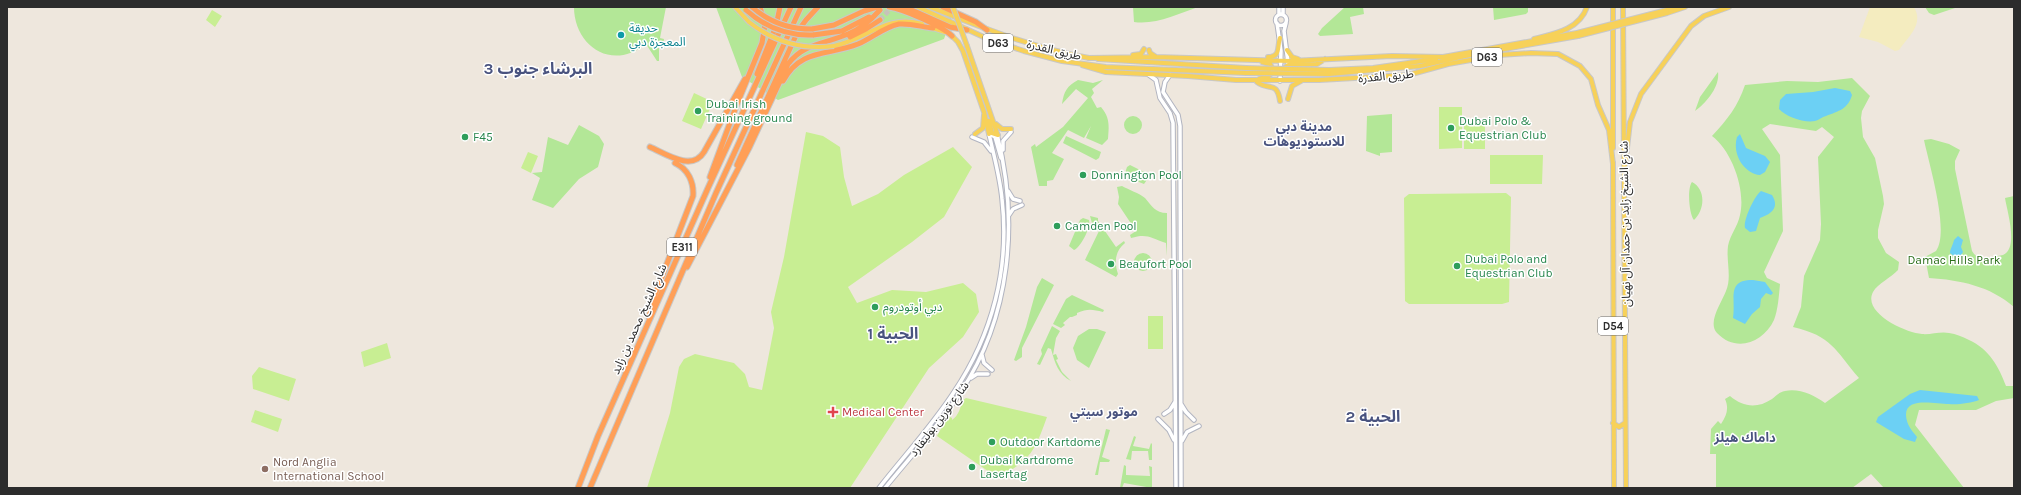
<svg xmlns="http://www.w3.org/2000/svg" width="2021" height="495" viewBox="0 0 2021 495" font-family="Karla,'Noto Sans Arabic',sans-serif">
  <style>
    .green { fill: #b3e797 }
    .sand { fill: #f4ecbf }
    .pitch { fill: #c8ee93 }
    .water { fill: #6cd0f4 }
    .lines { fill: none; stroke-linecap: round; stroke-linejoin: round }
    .motorway-tunnel { stroke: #c7c2ba; stroke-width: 5; stroke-dasharray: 5 2.5; stroke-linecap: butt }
    .secondary-casing { stroke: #b1b4c0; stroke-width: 5.5 }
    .primary-casing { stroke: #c8c8c8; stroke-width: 6 }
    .motorway-casing { stroke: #c8c8c8; stroke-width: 7 }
    .secondary { stroke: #fff; stroke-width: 3.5 }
    .primary { stroke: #f7d159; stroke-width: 4 }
    .motorway { stroke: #ff9f57; stroke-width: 5 }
    .primary-bridge-casing { stroke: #c8c8c8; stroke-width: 6; stroke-linecap: butt }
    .motorway-bridge-casing { stroke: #c8c8c8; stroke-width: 7; stroke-linecap: butt }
    .primary-bridge { stroke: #f7d159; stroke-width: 4 }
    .motorway-bridge { stroke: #ff9f57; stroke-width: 5 }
    .culture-dot { fill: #0f9aa8; stroke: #fff; stroke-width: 1.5 }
    .leisure-dot { fill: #2e9e5b; stroke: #fff; stroke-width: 1.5 }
    .health-dot { fill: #e0444e; stroke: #fff; stroke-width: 1.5 }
    .education-dot { fill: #8d6e63; stroke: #fff; stroke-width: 1.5 }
    .labels { text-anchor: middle; stroke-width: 3; stroke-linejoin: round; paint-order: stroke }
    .shield { fill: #fff; stroke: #6b6b6b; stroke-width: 1 }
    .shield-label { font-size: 11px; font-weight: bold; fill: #2c2c2c }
    .culture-label { font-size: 12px; fill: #0d838f; stroke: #fff; text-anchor: start }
    .street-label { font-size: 12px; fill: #2c2c2c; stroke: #fff }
    .leisure-label { font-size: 12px; fill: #27864d; stroke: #fff; text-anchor: start }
    .park-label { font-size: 12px; fill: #296d17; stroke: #fff }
    .health-label { font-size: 12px; fill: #be3a42; stroke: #fff; text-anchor: start }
    .education-label { font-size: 12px; fill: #785e54; stroke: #fff; text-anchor: start }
    .neighbourhood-label { font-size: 13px; font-weight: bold; fill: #49537f; stroke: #fff }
    .district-label { font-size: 16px; font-weight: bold; fill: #49537f; stroke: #fff }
  </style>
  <rect width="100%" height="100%" fill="#eee7dd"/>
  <path class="green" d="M574 7H666L660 38 664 39 663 45 659 44V61H657L646 44C611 72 574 45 574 7Z
    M716 7H955L944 39 778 100 742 77Z
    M1133 7H1198C1178 14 1156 25 1134 22Z
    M1345 7H1363L1364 14 1350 17 1353 34 1320 36 1318 34 1322 28Z
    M1493 7H1528V12L1526 14 1494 20Z
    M1925 7H1954L1955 8 1934 15 1929 13Z
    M1718 72C1720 87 1706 103 1695 111L1700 97Z
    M1852 78 1870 96 1862 111 1861 118 1863 137 1875 158 1883 196 1884 204 1878 230V238L1886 253 1899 262 1898 270C1891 278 1878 283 1873 292 1862 313 1906 333 1922 334 1930 335 1941 331 1949 333 1956 334 1963 337 1969 340 1989 349 1999 367 2006 386H2014V398L1996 401 1976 410H1919L1915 425 1964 488H1884L1871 474 1852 488H1716V454H1710L1711 429 1718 421 1721 424C1727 415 1729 408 1725 399L1730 396C1743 407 1757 409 1772 399 1776 396 1779 392 1785 391 1799 388 1814 395 1825 403L1859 378C1835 350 1832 336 1793 327L1801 307 1804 276 1820 240 1821 224 1818 157 1834 137 1822 127 1816 131 1770 124 1762 129 1780 155 1783 231 1764 272 1767 278 1780 284C1779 295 1778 310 1774 320 1763 343 1736 353 1717 333 1707 322 1722 302 1726 291 1732 277 1726 261 1728 246 1730 235 1738 226 1740 215 1746 190 1732 151 1712 136 1727 120 1738 106 1745 85L1787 81 1818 82Z
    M1078 80 1093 83 1103 80 1092 89 1094 93 1091 97 1097 108 1101 107C1110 118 1109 125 1108 139L1102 145 1086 138 1091 126 1084 138 1068 130 1052 153 1064 159 1053 180 1047 181V186H1039L1031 147 1035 144 1036 147 1063 127 1088 98 1076 89 1062 104C1064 91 1067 86 1078 80Z
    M1392 114V152L1380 153V156L1366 151 1367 116Z
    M1124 125a9 9 0 1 1 18 0a9 9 0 1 1-18 0Z
    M579 125 599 136 604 144 598 167 579 179 553 208 532 200 540 178 532 173 542 172 548 137 568 145Z
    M1066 136 1101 152 1099 158 1096 160 1063 143Z
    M1931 139 1949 144 1960 150 1955 161V169L1972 251C1977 259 1982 259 1991 257 1995 256 2000 256 2003 255 2019 248 2007 211 2005 198L2014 196V307C1990 286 1960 280 1929 278L1925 257 1936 251C1950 232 1929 164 1924 140Z
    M1130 165 1148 174 1149 177 1144 184 1124 176 1127 167Z
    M1692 182C1706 189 1705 210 1694 220 1689 214 1687 188 1692 182Z
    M1122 186C1129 190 1139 193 1145 198 1152 206 1155 213 1167 213V256L1166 243C1151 238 1147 233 1131 238L1130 235 1136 231 1118 204 1119 197 1117 187Z
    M1090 216 1098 218V221L1116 247 1124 241 1125 243C1115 251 1114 262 1118 274L1116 277 1085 260 1099 231 1091 226 1092 223Z
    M1083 218 1089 220C1091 227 1081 247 1074 250L1069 246 1080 220Z
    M1134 262a9 9 0 1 1 18 0a9 9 0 1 1-18 0Z
    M1042 278 1054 285 1022 348V357L1016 361 1014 360 1026 327 1037 287Z
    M1072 295 1104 310 1103 312C1093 310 1089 308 1077 313V315L1072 317H1070L1063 323 1065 325 1061 328 1053 324 1066 299Z
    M1052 326 1060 331 1056 338 1053 355 1056 354 1058 359 1056 360 1062 372 1071 381C1058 374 1055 363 1051 349L1048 348 1040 365 1037 364 1042 354 1041 350Z
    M1089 329H1097L1106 332 1089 368 1077 360 1073 348 1078 336Z
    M1106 429 1110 430 1102 457 1110 460 1109 462H1100L1098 475H1095Z
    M1134 436 1136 437 1133 446 1149 449 1151 443 1152 444V460H1149L1148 451H1132L1131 460 1126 459Z
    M1124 465 1126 466V475L1150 476 1149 466 1152 467V488L1124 483 1122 488H1120Z"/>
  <path class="sand" d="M1870 7H1914C1924 24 1909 36 1899 50L1895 51 1878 42 1859 37Z"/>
  <path class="pitch" d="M212 10 222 16 215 27 206 20Z
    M694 93 713 102 701 129 682 121Z
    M1439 107H1462V148L1439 149Z
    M1464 124H1485V136H1464Z
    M806 132 823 136 840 147 844 177 852 206 878 194 904 175 953 147 972 167 944 217 912 242 848 287 857 303 892 290 926 292 963 283 976 294 979 312 963 337 929 368 850 488H647L670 413 679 367 684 359 695 354 734 363 745 374 749 387 762 390 774 328 771 312 784 257Z
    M1464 138H1485V149H1464Z
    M528 152 538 156 531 173 521 168Z
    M1490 155H1543L1542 184H1490Z
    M1506 193 1511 197 1509 302 1502 304H1409L1405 301 1404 198 1409 194H1417Z
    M1148 316H1163V349H1148Z
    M387 343 391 358 364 367 361 352Z
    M259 367 296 379 289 401 253 389 252 376Z
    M966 398 1047 417C1034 453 1031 459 998 478L937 436 948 416 952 418V420C959 415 960 408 963 400Z
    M255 410 282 419 278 432 251 422Z"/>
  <path class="water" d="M1835 88 1850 91 1852 95C1848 109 1839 111 1826 116 1822 117 1819 120 1815 121 1804 123 1786 117 1779 109L1780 100 1786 94 1813 92Z
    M1740 134 1746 148 1765 156 1770 162 1765 172 1760 175C1743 173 1732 153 1737 137Z
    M1761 191 1772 195C1780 208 1771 214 1760 218L1756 231 1750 232 1745 228C1743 220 1755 195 1761 191Z
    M1958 236 1963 240 1961 247 1963 252 1961 255 1955 257 1950 253C1950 249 1953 245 1954 240Z
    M1753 280 1765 282 1773 293 1771 295 1766 293 1761 299 1760 307 1752 314 1745 324 1733 318C1736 298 1726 280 1753 280Z
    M1920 390 1977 396 1979 400C1971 403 1957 405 1949 404 1934 404 1897 394 1908 424 1910 429 1914 433 1917 437L1915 442 1904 439 1876 422 1878 417 1910 394Z"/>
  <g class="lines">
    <path class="motorway-tunnel" d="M880 20 892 7"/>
    <g class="secondary-casing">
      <path id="secondary" d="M1283 7V14
        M1279 14V7
        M1275.5 20a5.5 5.5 0 1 1 11 0a5.5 5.5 0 1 1-11 0Z
        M1277 23 1281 51 1280 81
        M1286 23 1284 31 1288 63
        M1149 75 1156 80 1160 98 1170 113 1173 123 1176 488
        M1170 75 1165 82 1163 92 1178 115 1180 126 1181 488
        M990 134 995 137 1001 158
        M972 137 984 142 991 151
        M1003 150V141L1011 132
        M1008 191 1013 199 1020 201
        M1009 215 1013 209 1022 205
        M982 355 984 363 992 370
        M971 378 977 374H988
        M1181 404 1186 412 1194 420
        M1164 414 1170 410 1175 402
        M1158 419 1169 430 1174 440
        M1182 441 1187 432 1199 426
        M879 488C904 456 932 426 954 392 992 335 1010 269 1002 199 1000 177 994 156 989 134
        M885 488C910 457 938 427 960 393 1011 317 1019 221 997 134"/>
    </g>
    <g class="primary-casing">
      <path id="primary" d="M735 7 749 22
        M918 7 988 39 1024 51 1062 61 1106 67 1246 73
        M930 7C983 28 1033 48 1089 58
        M1613 7V148
        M1623 7 1626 488
        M1667 10 1676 7
        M1667 13 1685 7
        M930 27 945 32
        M951 35 958 42 963 51 984 112 989 134
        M1534 39C1554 34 1579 30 1587 7
        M834 46C865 40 888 13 922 24
        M967 46 997 133
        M1149 50 1150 53 1156 57
        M1287 50 1292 57 1298 59
        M1133 55 1141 54 1144 49
        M1268 57C1281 57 1277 47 1280 38
        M1443 57 1577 33
        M1088 58 1156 57 1291 61 1392 56 1445 57
        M1098 59 1246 68
        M1082 65 1106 72 1188 76 1236 80H1319L1408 75 1448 64 1499 55 1531 53 1558 54 1580 66 1591 79 1598 105 1609 130 1613 164
        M1282 70 1288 65 1317 64 1325 59
        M1329 70 1373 68 1436 59
        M1329 74 1420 66 1465 56 1578 36
        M1259 79 1269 76 1273 70 1270 64 1262 62
        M1257 82C1268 91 1277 80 1280 101
        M1288 99 1292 86 1301 81
        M989 121 992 133 998 135
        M996 124 1002 129H1011
        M975 134 983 128 984 115
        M1613 162 1614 488
        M1625 165 1630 122 1641 94 1691 26 1704 16 1729 7
        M1613 423 1619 427 1625 423"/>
    </g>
    <g class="motorway-casing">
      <path id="motorway" d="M889 7C903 9 942 26 952 36
        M905 7 950 27 967 30
        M943 7 976 22 987 30
        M812 29 834 25 864 11 877 7
        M813 35 842 31 869 17
        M850 37 866 29 880 20
        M757 74 776 26 780 7
        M783 81C801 48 828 56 858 44 872 38 884 27 899 24 911 23 922 27 933 28
        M650 147C666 154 692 172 704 152L745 79
        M737 165 798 31 806 20 818 7
        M710 177 737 104 762 43 765 25 760 7
        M687 267 749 148 788 64C804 43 825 44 848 34 861 29 871 20 880 10
        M649 317 653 300 693 196C694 182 688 169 675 163
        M578 488 598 436 708 188 791 7
        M590 488 716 193 801 7"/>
    </g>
    <use href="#secondary" class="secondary"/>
    <use href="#primary" class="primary"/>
    <use href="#motorway" class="motorway"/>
    <g class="primary-bridge-casing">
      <path id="primary-bridge" d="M953 7 967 46
        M749 22C774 42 802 50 834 46
        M1577 33 1667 10
        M1578 36 1667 13
        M1246 68 1329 70
        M1246 73 1329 74"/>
    </g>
    <g class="motorway-bridge-casing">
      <path id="motorway-bridge" d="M752 7C769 22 789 29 812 29
        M746 10C765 27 787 36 813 35"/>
    </g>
    <use href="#primary-bridge" class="primary-bridge"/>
    <use href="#motorway-bridge" class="motorway-bridge"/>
  </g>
  <circle class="culture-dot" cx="621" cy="35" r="4"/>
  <g class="leisure-dot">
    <circle cx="698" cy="111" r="4"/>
    <circle cx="1451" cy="128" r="4"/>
    <circle cx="465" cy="137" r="4"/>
    <circle cx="1083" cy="175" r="4"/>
    <circle cx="1057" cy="226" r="4"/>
    <circle cx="1111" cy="264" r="4"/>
    <circle cx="1457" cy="266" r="4"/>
    <circle cx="875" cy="307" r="4"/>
    <circle cx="992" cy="442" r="4"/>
    <circle cx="972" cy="467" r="4"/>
  </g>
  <path class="health-dot" d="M831 406h4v4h4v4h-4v4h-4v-4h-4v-4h4z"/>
  <circle class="education-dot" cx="265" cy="469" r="4"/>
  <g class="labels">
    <g class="shield">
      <rect x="983" y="34" width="30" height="18" rx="3"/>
      <rect x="1472" y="48" width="30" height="18" rx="3"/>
      <rect x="667" y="238" width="30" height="18" rx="3"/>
      <rect x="1598" y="317" width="30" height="18" rx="3"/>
    </g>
    <g class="shield-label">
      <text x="998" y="47">D63</text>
      <text x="1487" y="61">D63</text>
      <text x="682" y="251">E311</text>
      <text x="1613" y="330">D54</text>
    </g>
    <g class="culture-label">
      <text x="629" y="32">حديقة<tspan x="629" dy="14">المعجزة دبي</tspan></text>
    </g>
    <g class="street-label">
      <text transform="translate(1054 50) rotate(13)" y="4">طريق القدرة</text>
      <text transform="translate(1386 76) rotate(-5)" y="4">طريق القدرة</text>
      <text transform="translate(1625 224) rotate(-91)" y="4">شارع الشيخ زايد بن حمدان آل نهيان</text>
      <text transform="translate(639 319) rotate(-66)" y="4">شارع الشيخ محمد بن زايد</text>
      <text transform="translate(939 419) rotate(-53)" y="4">شارع تورين بوليفارد</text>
    </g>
    <g class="leisure-label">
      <text x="706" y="108">Dubai Irish<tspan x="706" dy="14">Training ground</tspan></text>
      <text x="1459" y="125">Dubai Polo &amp;<tspan x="1459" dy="14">Equestrian Club</tspan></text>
      <text x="473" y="141">F45</text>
      <text x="1091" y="179">Donnington Pool</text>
      <text x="1065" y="230">Camden Pool</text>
      <text x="1465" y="263">Dubai Polo and<tspan x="1465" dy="14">Equestrian Club</tspan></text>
      <text x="1119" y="268">Beaufort Pool</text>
      <text x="883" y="311">دبي أوتودروم</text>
      <text x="1000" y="446">Outdoor Kartdome</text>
      <text x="980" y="464">Dubai Kartdrome<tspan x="980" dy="14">Lasertag</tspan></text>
    </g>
    <g class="park-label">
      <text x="1954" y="264">Damac Hills Park</text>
    </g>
    <g class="health-label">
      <text x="842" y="416">Medical Center</text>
    </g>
    <g class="education-label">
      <text x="273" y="466">Nord Anglia<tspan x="273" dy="14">International School</tspan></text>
    </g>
    <g class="neighbourhood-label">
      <text x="1304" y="131">مدينة دبي<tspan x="1304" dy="15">للاستوديوهات</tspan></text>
      <text x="1104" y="416">موتور سيتي</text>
      <text x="1745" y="442">داماك هيلز</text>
    </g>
    <g class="district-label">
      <text x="538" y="74">البرشاء جنوب 3</text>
      <text x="893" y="339">الحبية 1</text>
      <text x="1373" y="422">الحبية 2</text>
    </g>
  </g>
  <rect width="2021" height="495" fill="none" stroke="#2c2c2c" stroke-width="16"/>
</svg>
